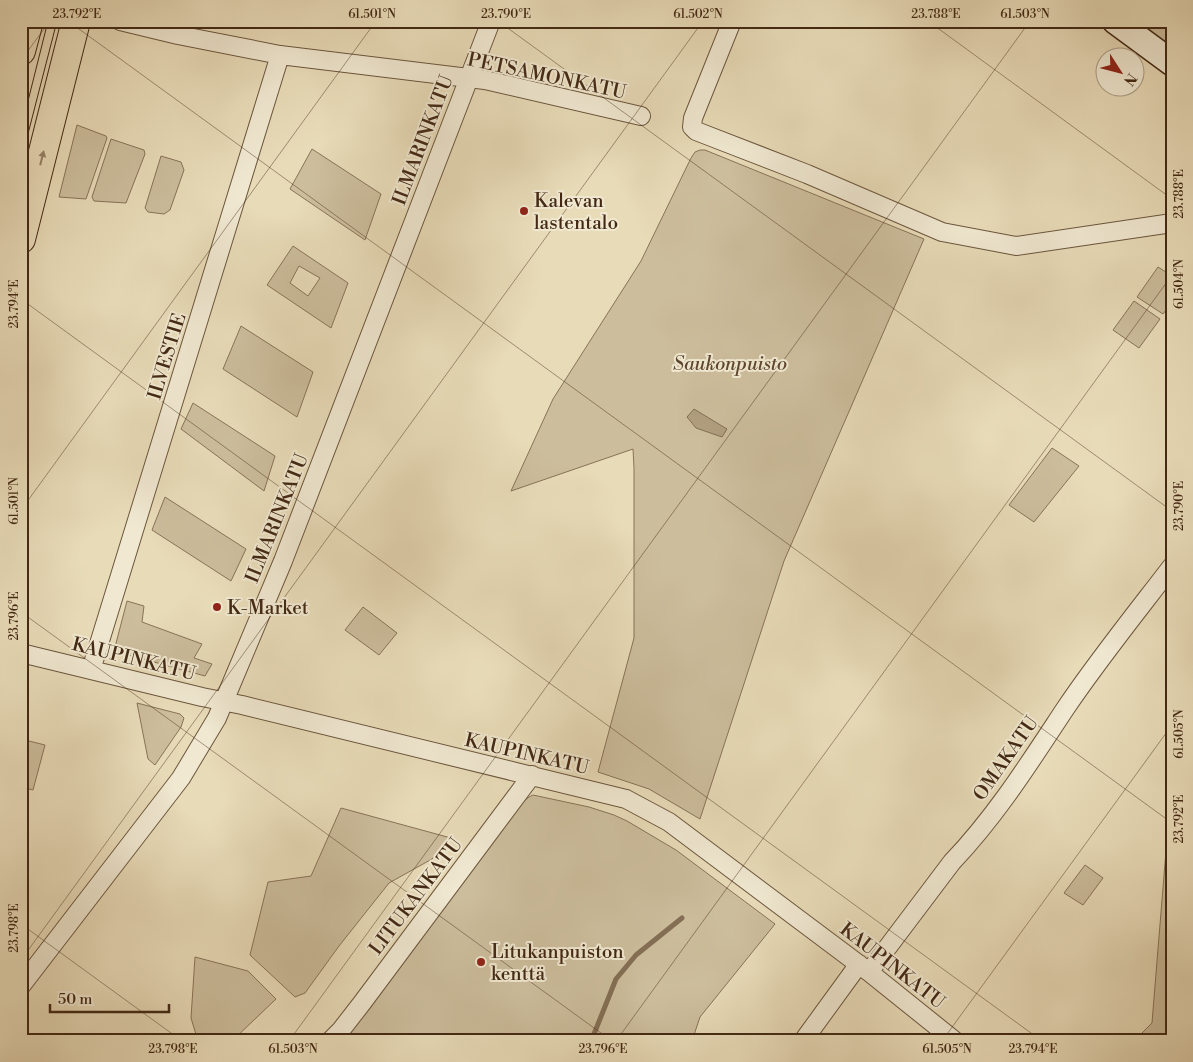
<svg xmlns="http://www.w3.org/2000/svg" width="1193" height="1062" viewBox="0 0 1193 1062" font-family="'Libre Bodoni',serif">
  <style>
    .green { fill: #ccbd9c; stroke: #887358; fill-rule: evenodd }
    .water { fill: #b09e80; stroke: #846f55 }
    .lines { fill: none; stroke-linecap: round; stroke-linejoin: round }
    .stream { stroke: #846f55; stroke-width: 5 }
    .minor-casing { stroke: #6c563d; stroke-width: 20 }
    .secondary-casing { stroke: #432914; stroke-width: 28 }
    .primary-casing { stroke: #432914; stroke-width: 30 }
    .minor { stroke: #f0e8d1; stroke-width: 18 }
    .secondary { stroke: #f0e8d1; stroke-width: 25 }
    .primary { stroke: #e8dbb8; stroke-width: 28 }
    .tram { stroke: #432914; stroke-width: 1 }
    .oneway { fill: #968266 }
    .ticks { fill: none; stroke: #432914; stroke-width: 1; stroke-opacity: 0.45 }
    .poi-dot { fill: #8f2418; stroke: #f0e8d1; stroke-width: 2 }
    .labels { text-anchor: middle; stroke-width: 4; stroke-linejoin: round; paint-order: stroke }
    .street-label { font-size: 19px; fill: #432914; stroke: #f0e8d1 }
    .poi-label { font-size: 19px; fill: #432914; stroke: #f0e8d1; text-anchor: start }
    .park-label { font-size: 19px; font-style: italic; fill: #5e472f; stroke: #f0e8d1 }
    .neatline { fill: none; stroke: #432914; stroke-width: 2 }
    .ticks-label { font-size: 12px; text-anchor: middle; fill: #432914 }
  </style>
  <rect width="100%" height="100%" fill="#e8dbb8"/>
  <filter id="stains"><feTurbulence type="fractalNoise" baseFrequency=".004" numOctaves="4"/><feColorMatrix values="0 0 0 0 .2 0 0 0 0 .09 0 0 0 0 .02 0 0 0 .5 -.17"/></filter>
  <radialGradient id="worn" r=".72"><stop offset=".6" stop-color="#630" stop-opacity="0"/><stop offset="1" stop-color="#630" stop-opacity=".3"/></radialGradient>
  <path class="green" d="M1131 21H1172V52Z
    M77 125 106 136 107 138 86 199 59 197Z
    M111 139 144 150 145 154 126 203 94 201 92 197Z
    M312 149 381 194 365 240 290 189Z
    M700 150H705L924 239 784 561 700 819 649 789 598 772 634 638V468L633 449 511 491 553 399 641 261 691 158 695 152Z
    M161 156 181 162 184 170 170 210 164 214 148 212 145 208Z
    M293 246 348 283 331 328 267 285ZM299 266 320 278 308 296 290 283Z
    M1158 267 1172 276V302L1163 314 1137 297Z
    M1134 301 1160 319 1139 348 1113 330Z
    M241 326 313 372 297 417 223 369Z
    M193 403 275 456 264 491 181 429Z
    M1052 448 1079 466 1034 522 1009 505Z
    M165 497 246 549 231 581 152 530Z
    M127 601 144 606 142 622 202 644 194 658 212 664 205 676 114 651Z
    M363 607 397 633 379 655 345 630Z
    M137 703 180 714 184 718 181 727 155 765 148 759Z
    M21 739 45 745 33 790 29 789 28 791 21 790Z
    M1172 777V1041H1134L1152 1023Z
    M533 795 589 807 614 815 627 821 676 850 775 924 700 1017 692 1041H342L352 1030 524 801 529 797Z
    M341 808 451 838 432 859 389 883 339 946 305 993 295 997 250 955 268 882 311 876Z
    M1085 865 1103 878 1083 905 1064 893Z
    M195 957 248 971 276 999 232 1041H198L191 1018Z"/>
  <path class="water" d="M694 409 727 429 722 437 696 428 687 417Z"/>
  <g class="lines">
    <path class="stream" d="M592 1039 616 979 636 955 682 918"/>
    <g class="minor-casing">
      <path id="minor" d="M120 21 178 35 280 55 485 80 641 116
        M732 21 693 118 692 127 696 131 807 174 942 232 1016 246 1172 223
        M21 653 202 697 242 705 626 799 669 822 869 972 955 1041
        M91 670 280 55
        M869 972 952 862C996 816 1030 762 1065 709 1098 660 1136 613 1172 566
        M21 986 181 778 217 718 283 561 491 21
        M330 1041 341 1030 362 1003 532 775
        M803 1041 859 964"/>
    </g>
    <g class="secondary-casing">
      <path id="secondary" d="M1115 21 1172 63"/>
    </g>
    <g class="primary-casing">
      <path id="primary" d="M21 51 29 21
        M21 239 76 21"/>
    </g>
    <use href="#minor" class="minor"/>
    <use href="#secondary" class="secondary"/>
    <use href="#primary" class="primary"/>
    <path class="tram" d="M21 129 48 21
      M21 161 57 21"/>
  </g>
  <defs><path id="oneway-solid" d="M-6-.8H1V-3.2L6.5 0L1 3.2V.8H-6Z" transform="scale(1.25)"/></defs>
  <use class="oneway" href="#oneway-solid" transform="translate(42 158) rotate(-76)"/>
  <path class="ticks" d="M68 21 1172 823M498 21 1172 511M928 21 1172 199M21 60 50 21M21 299 1042 1041M21 510 376 21M21 612 612 1041M21 924 182 1041M21 960 703 21M289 1041 1030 21M616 1041 1172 275M942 1041 1172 725"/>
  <g class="poi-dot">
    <circle cx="524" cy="211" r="5"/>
    <circle cx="217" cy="607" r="5"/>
    <circle cx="481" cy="962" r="5"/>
  </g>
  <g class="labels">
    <g class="street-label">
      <text transform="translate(547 75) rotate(12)" y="7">PETSAMONKATU</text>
      <text transform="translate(422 140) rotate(-69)" y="7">ILMARINKATU</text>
      <text transform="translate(166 356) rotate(-73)" y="7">ILVESTIE</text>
      <text transform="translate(276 518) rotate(-68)" y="7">ILMARINKATU</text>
      <text transform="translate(134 658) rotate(14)" y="7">KAUPINKATU</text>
      <text transform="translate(527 753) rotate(13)" y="7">KAUPINKATU</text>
      <text transform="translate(1005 758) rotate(-55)" y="7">OMAKATU</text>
      <text transform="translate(415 896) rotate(-53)" y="7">LITUKANKATU</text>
      <text transform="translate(893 965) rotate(38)" y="7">KAUPINKATU</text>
    </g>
    <g class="poi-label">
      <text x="534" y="207">Kalevan<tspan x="534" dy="22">lastentalo</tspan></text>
      <text x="227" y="614">K-Market</text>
      <text x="491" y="958">Litukanpuiston<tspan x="491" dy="22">kenttä</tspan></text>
    </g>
    <g class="park-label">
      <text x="730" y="370">Saukonpuisto</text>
    </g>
  </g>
  <rect width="1193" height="1062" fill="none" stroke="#e8dbb8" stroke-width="55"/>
  <g transform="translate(1120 72) rotate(126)"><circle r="24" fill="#f0e8d1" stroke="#ab9c85"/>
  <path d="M0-4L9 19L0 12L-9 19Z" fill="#8f2418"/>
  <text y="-8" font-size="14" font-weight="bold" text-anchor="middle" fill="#432914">N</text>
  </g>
  <path d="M50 1004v8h119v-8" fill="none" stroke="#432914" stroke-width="2.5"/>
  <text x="58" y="1004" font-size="15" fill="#432914" stroke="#f0e8d1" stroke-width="4" paint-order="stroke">50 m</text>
  <rect x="28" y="28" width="1138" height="1006" class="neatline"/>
  <g class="ticks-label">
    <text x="77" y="18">23.792°E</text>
    <text x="372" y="18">61.501°N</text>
    <text x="506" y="18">23.790°E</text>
    <text x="698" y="18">61.502°N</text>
    <text x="936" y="18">23.788°E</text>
    <text x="1025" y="18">61.503°N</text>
    <text transform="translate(1179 194) rotate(-90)" y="4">23.788°E</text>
    <text transform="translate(1179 284) rotate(-90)" y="4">61.504°N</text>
    <text transform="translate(14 304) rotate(-90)" y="4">23.794°E</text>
    <text transform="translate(14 501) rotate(-90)" y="4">61.501°N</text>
    <text transform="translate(1179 506) rotate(-90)" y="4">23.790°E</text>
    <text transform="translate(14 616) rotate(-90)" y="4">23.796°E</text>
    <text transform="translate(1179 734) rotate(-90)" y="4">61.505°N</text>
    <text transform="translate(1179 819) rotate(-90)" y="4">23.792°E</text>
    <text transform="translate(14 928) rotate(-90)" y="4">23.798°E</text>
    <text x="173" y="1053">23.798°E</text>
    <text x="293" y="1053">61.503°N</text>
    <text x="603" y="1053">23.796°E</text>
    <text x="947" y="1053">61.505°N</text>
    <text x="1033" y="1053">23.794°E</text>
  </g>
  <rect width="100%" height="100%" filter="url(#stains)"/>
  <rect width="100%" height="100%" fill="url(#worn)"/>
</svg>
